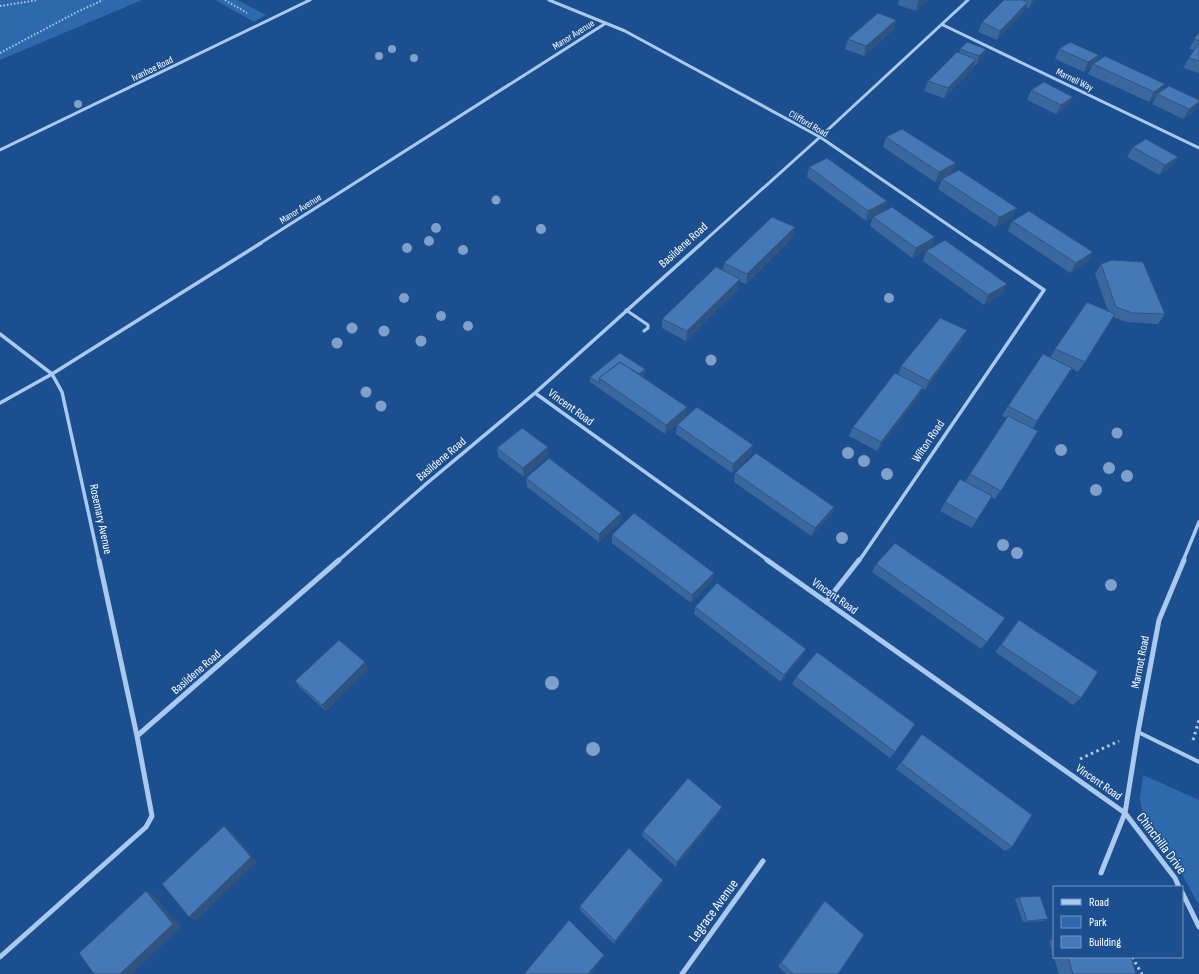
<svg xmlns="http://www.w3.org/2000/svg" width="1199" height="974" viewBox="0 0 1199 974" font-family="'Sofia Sans Condensed',sans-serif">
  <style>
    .green { fill: #2e69ad }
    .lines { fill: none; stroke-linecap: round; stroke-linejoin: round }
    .path-far1 { stroke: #a9c9ee; stroke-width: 2; stroke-dasharray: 1.5 2; stroke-linecap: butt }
    .path { stroke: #a9c9ee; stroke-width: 3; stroke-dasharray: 2.5 3.5; stroke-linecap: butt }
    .service { stroke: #a9c9ee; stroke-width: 3 }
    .pedestrian { stroke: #a9c9ee; stroke-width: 4 }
    .minor-far2 { stroke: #a9c9ee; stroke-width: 3 }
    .minor-far1 { stroke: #a9c9ee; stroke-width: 3.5 }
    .minor { stroke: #a9c9ee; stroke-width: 5 }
    .tree { fill: #7ea0ca }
    .wall { fill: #3a679d }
    .shaded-wall { fill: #305480 }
    .building { fill: #4478b7; stroke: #305480 }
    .labels { text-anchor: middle; stroke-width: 3; stroke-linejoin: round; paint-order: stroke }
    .far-street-label { font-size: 10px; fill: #fff; stroke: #1b4f8f }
    .street-label { font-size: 12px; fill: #fff; stroke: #1b4f8f }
    .near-street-label { font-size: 14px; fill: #fff; stroke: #1b4f8f }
  </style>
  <rect width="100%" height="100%" fill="#1b4f8f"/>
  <path class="green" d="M0 0H142L0 60Z
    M215 0H238L266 15 254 22Z
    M1143 775 1199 800V906L1175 861 1142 811 1140 799Z"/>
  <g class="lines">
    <path class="path-far1" d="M225 0 247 13
      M0 6 38 0
      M0 53 77 12 103 0"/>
    <path class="path" d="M1193 740 1199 720
      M1080 759 1119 741
      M1132 957 1142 974"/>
    <path class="service" d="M626 310 648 325V328L644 331"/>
    <path class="pedestrian" d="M1138 732 1199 762"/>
    <path class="minor-far2" d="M549 0 625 31 820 137 976 244
      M943 25 1199 148
      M0 150 310 0
      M259 244 606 23
      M701 244 820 137 968 0"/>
    <path class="minor-far1" d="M0 334 52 374 62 392 99 561
      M535 393 769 561
      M0 403 52 374 261 243
      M338 561 426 484 535 393 702 243
      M859 561 1044 290 975 243
      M1183 561 1199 522"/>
    <path class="minor" d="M99 560 137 736
      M767 560 1125 813 1175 878 1179 887
      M826 602 859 560
      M1101 873 1125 813 1138 732 1159 620 1184 560
      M1182 892 1199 927
      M0 957 146 827 152 816 137 736 339 560
      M682 974 763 861"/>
  </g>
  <g class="tree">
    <circle cx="392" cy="49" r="4"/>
    <circle cx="379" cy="56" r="4"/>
    <circle cx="414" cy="58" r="4"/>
    <circle cx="78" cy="104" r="4"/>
    <circle cx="496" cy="200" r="4.5"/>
    <circle cx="436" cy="228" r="5"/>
    <circle cx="541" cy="229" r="5"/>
    <circle cx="429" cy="241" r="5"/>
    <circle cx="407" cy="248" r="5"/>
    <circle cx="463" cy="250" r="5"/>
    <circle cx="404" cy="298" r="5"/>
    <circle cx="889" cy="298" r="5"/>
    <circle cx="441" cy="316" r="5"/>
    <circle cx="468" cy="326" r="5"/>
    <circle cx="352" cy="328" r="5.5"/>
    <circle cx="384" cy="331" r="5.5"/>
    <circle cx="421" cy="341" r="5.5"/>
    <circle cx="337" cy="343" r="5.5"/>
    <circle cx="711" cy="360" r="5.5"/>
    <circle cx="366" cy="392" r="5.5"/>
    <circle cx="381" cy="406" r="5.5"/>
    <circle cx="1117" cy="433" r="5.5"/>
    <circle cx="1061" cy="450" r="6"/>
    <circle cx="848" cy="453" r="6"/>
    <circle cx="864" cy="461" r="6"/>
    <circle cx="1109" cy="468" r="6"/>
    <circle cx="887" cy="474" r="6"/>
    <circle cx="1127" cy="476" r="6"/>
    <circle cx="1096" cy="490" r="6"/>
    <circle cx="842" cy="538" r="6"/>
    <circle cx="1003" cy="545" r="6"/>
    <circle cx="1017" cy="553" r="6"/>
    <circle cx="1111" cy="585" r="6"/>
    <circle cx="552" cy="683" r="7"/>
    <circle cx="593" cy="749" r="7"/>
  </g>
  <path class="wall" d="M899 0H928L916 11 898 5Z
    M1004 0H1036L1029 8 1025 7 1024 11 997 40 978 32 982 22Z
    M896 20 894 29 864 56 845 49 848 39Z
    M1199 32V73L1183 68 1194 50 1189 49Z
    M967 42 983 59 976 65H974L973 69 944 98 924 91 928 81 959 53 960 49Z
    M1059 49 1099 55 1095 63 1165 84 1162 91 1194 111 1183 119 1152 104 1156 97 1149 102 1088 74 1092 66 1084 72 1055 59Z
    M1031 90 1068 106 1056 114 1027 100Z
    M886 137 956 163 952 173 935 182 883 147Z
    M1133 147 1178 157 1172 166 1159 175 1127 157Z
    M809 167 884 211 935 237 931 247 912 258 870 226 873 217 866 221 807 177Z
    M942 179 1017 208 1012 217 995 227 938 189Z
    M1012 221 1093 252 1087 262 1070 273 1008 231Z
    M793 237 746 284 739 281 738 289 686 341 662 328V319L723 271 724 263Z
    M926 251 1007 284 1002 293 984 305 923 261Z
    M1101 264 1165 314 1158 324 1126 322 1113 317 1078 372 1071 368 1033 428 1038 431 995 499 991 497 972 528 940 511 945 502 965 482 970 474 1007 418 1002 416 1008 406 1050 358 1055 349 1108 311 1095 274Z
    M962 340 925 390 922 388 919 396 877 451 849 436 853 427 898 375 901 366Z
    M645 369 644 374 642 376 686 416 665 434 590 382V377Z
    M677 425 753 445 751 454 732 473 676 434Z
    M497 448 548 456 524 477 498 457Z
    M735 473 834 507 831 515 811 536 734 482Z
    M526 478 621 513V521L599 542 527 487Z
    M612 535 714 573 712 581 691 603 612 543Z
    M876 564 987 642 981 649 872 572Z
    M695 607 802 656 781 682 694 614Z
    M1019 620 1081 698 1073 705 995 652 1013 627Z
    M369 669 326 711 300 688 295 681Z
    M796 677 895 752 890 758 792 684Z
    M922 734 1012 847 1005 851 896 769 917 740Z
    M720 812 676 867 642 836 643 831Z
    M663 880 662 885 614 944 580 910V906Z
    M1019 897 1048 919 1044 921 1023 922 1015 899Z
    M825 901 838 974H786L778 966 821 905Z
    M1054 939V957H1131L1136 974H1059L1049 941Z"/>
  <path class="shaded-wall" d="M920 0H928L916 11 918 1Z
    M1032 0H1036L1029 8Z
    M1028 2 1024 11 997 40 1000 31Z
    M896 20 894 29 864 56 866 46Z
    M986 49 983 59 976 65 979 56Z
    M1099 55 1094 64H1093L1092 66 1084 72 1088 62Z
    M976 59 973 69 944 98 948 88Z
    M1165 84 1160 94H1157L1156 97 1149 102 1154 92Z
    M1073 97 1068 106 1056 114 1061 105Z
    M1199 102V103L1194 111 1183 119 1189 109Z
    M1178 157 1172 166 1159 175 1165 165Z
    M956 163 952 173 935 182 939 172Z
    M887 201 884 211 866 221 868 211Z
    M1017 208 1012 217 995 227 1000 217Z
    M795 227 793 237 746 284 747 274Z
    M935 237 931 247 912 258 916 248Z
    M1093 252 1087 262 1070 273 1076 263Z
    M740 279 738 289 686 341 687 331Z
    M1007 284 1002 293 984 305 988 295Z
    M967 330 962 340 925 390 929 381Z
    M645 369 644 374 635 382 636 377Z
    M923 387 919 396 877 451 881 442Z
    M687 407 686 416 665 434 666 425Z
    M753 445 751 454 732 473 733 464Z
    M548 447V456L524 477 523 468Z
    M834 507 831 515 811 536 815 528Z
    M621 513V521L599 542V534Z
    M714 573 712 581 691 603 692 595Z
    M806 649 802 656 781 682 784 675Z
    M365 662 369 669 326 711 322 705Z
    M722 807 720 812 676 867 677 862Z
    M224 826 231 831 257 862 196 921 189 917Z
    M663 880 662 885 614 944 615 941Z
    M146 891 154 895 181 927 132 974H120Z
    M604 955 603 958 591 974H588Z"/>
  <path class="building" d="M1004 0H1023L1028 2 1000 31 982 22Z
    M878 13 896 20 866 46 848 39Z
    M1199 32V41L1194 39Z
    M967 42 986 49 979 56 960 49Z
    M1070 42 1099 55 1088 62 1059 49Z
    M1198 44H1199V61L1189 58Z
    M957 52 976 59 948 88 928 81Z
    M1105 56 1165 84 1154 92 1093 64Z
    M1044 82 1073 97 1061 105 1031 90Z
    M1169 86 1199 100V102L1189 109 1157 94Z
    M902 129 956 163 939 172 886 137Z
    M1146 139 1178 157 1165 165 1133 147Z
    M827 158 887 201 868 211 809 167Z
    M959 170 1017 208 1000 217 942 179Z
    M892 207 935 237 916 248 873 217Z
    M1029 211 1093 252 1076 263 1012 221Z
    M772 217 795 227 747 274 724 263Z
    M945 240 1007 284 988 295 926 251Z
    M1112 260 1143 262 1165 314 1132 313 1116 307 1101 264Z
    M716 267 740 279 687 331 662 319Z
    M1087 302 1115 314 1085 362 1055 349Z
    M940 318 967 330 929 381 901 366Z
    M620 353 645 369 639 374 620 362 599 378V383L590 377Z
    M1043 354 1072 368 1037 421 1008 406Z
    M620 362 687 407 666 425 599 378Z
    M895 373 923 387 881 442 853 427Z
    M697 407 753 445 733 464 677 425Z
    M1008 416 1038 431 1001 491 970 474Z
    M522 428 548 447 523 468 497 448Z
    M756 453 834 507 815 528 735 473Z
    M549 458 621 513 599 534 526 478Z
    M960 479 992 496 977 520 945 502Z
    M634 513 714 573 692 595 612 535Z
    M895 543 1005 618 987 642 876 564Z
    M717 583 806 649 784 675 695 607Z
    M1019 620 1098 672 1081 698 1001 645Z
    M339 640 365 662 322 705 295 681Z
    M817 652 915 724 895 752 796 677Z
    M922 734 1032 815 1012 847 901 763Z
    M688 778 722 807 677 862 643 831Z
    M224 826 251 857 189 917 162 884Z
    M629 848 663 880 615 941 580 906Z
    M146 891 173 924 120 974H94L79 953Z
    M1040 896 1048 919 1027 921 1019 897Z
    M825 901 864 935 838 974H793L781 963Z
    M569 920 604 955 588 974H524Z
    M1068 957H1131L1136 974H1073Z"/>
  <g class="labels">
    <g class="far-street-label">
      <text transform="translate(573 34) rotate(-32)" y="4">Manor Avenue</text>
      <text transform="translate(152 68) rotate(-26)" y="4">Ivanhoe Road</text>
      <text transform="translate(1075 79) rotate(26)" y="4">Marnell Way</text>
      <text transform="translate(809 123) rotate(30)" y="4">Clifford Road</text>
      <text transform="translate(300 208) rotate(-32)" y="4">Manor Avenue</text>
    </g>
    <g class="street-label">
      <text transform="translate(683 245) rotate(-42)" y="4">Basildene Road</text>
      <text transform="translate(571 407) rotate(36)" y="4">Vincent Road</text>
      <text transform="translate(928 441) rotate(-56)" y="4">Wilton Road</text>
      <text transform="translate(441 459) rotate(-40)" y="4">Basildene Road</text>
      <text transform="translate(101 519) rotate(78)" y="4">Rosemary Avenue</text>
      <text transform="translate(835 596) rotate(35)" y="4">Vincent Road</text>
      <text transform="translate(1140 662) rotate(-79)" y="4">Marmot Road</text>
      <text transform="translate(196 672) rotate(-41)" y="4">Basildene Road</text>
      <text transform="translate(1099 782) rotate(35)" y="4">Vincent Road</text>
    </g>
    <g class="near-street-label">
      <text transform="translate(1162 843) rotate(53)" y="5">Chinchilla Drive</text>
      <text transform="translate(713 910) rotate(-54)" y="5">Legrace Avenue</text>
    </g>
  </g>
  <rect x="1053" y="886" width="130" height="72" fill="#1b4f8f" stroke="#7695bc"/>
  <rect x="1061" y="899" width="20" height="6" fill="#a9c9ee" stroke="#7695bc"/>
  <text x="1089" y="906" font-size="12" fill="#ffffff">Road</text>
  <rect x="1061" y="916" width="20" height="12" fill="#2e69ad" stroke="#7695bc"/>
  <text x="1089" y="926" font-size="12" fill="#ffffff">Park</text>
  <rect x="1061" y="936" width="20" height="12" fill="#4478b7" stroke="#7695bc"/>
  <text x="1089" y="946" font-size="12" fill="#ffffff">Building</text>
</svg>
